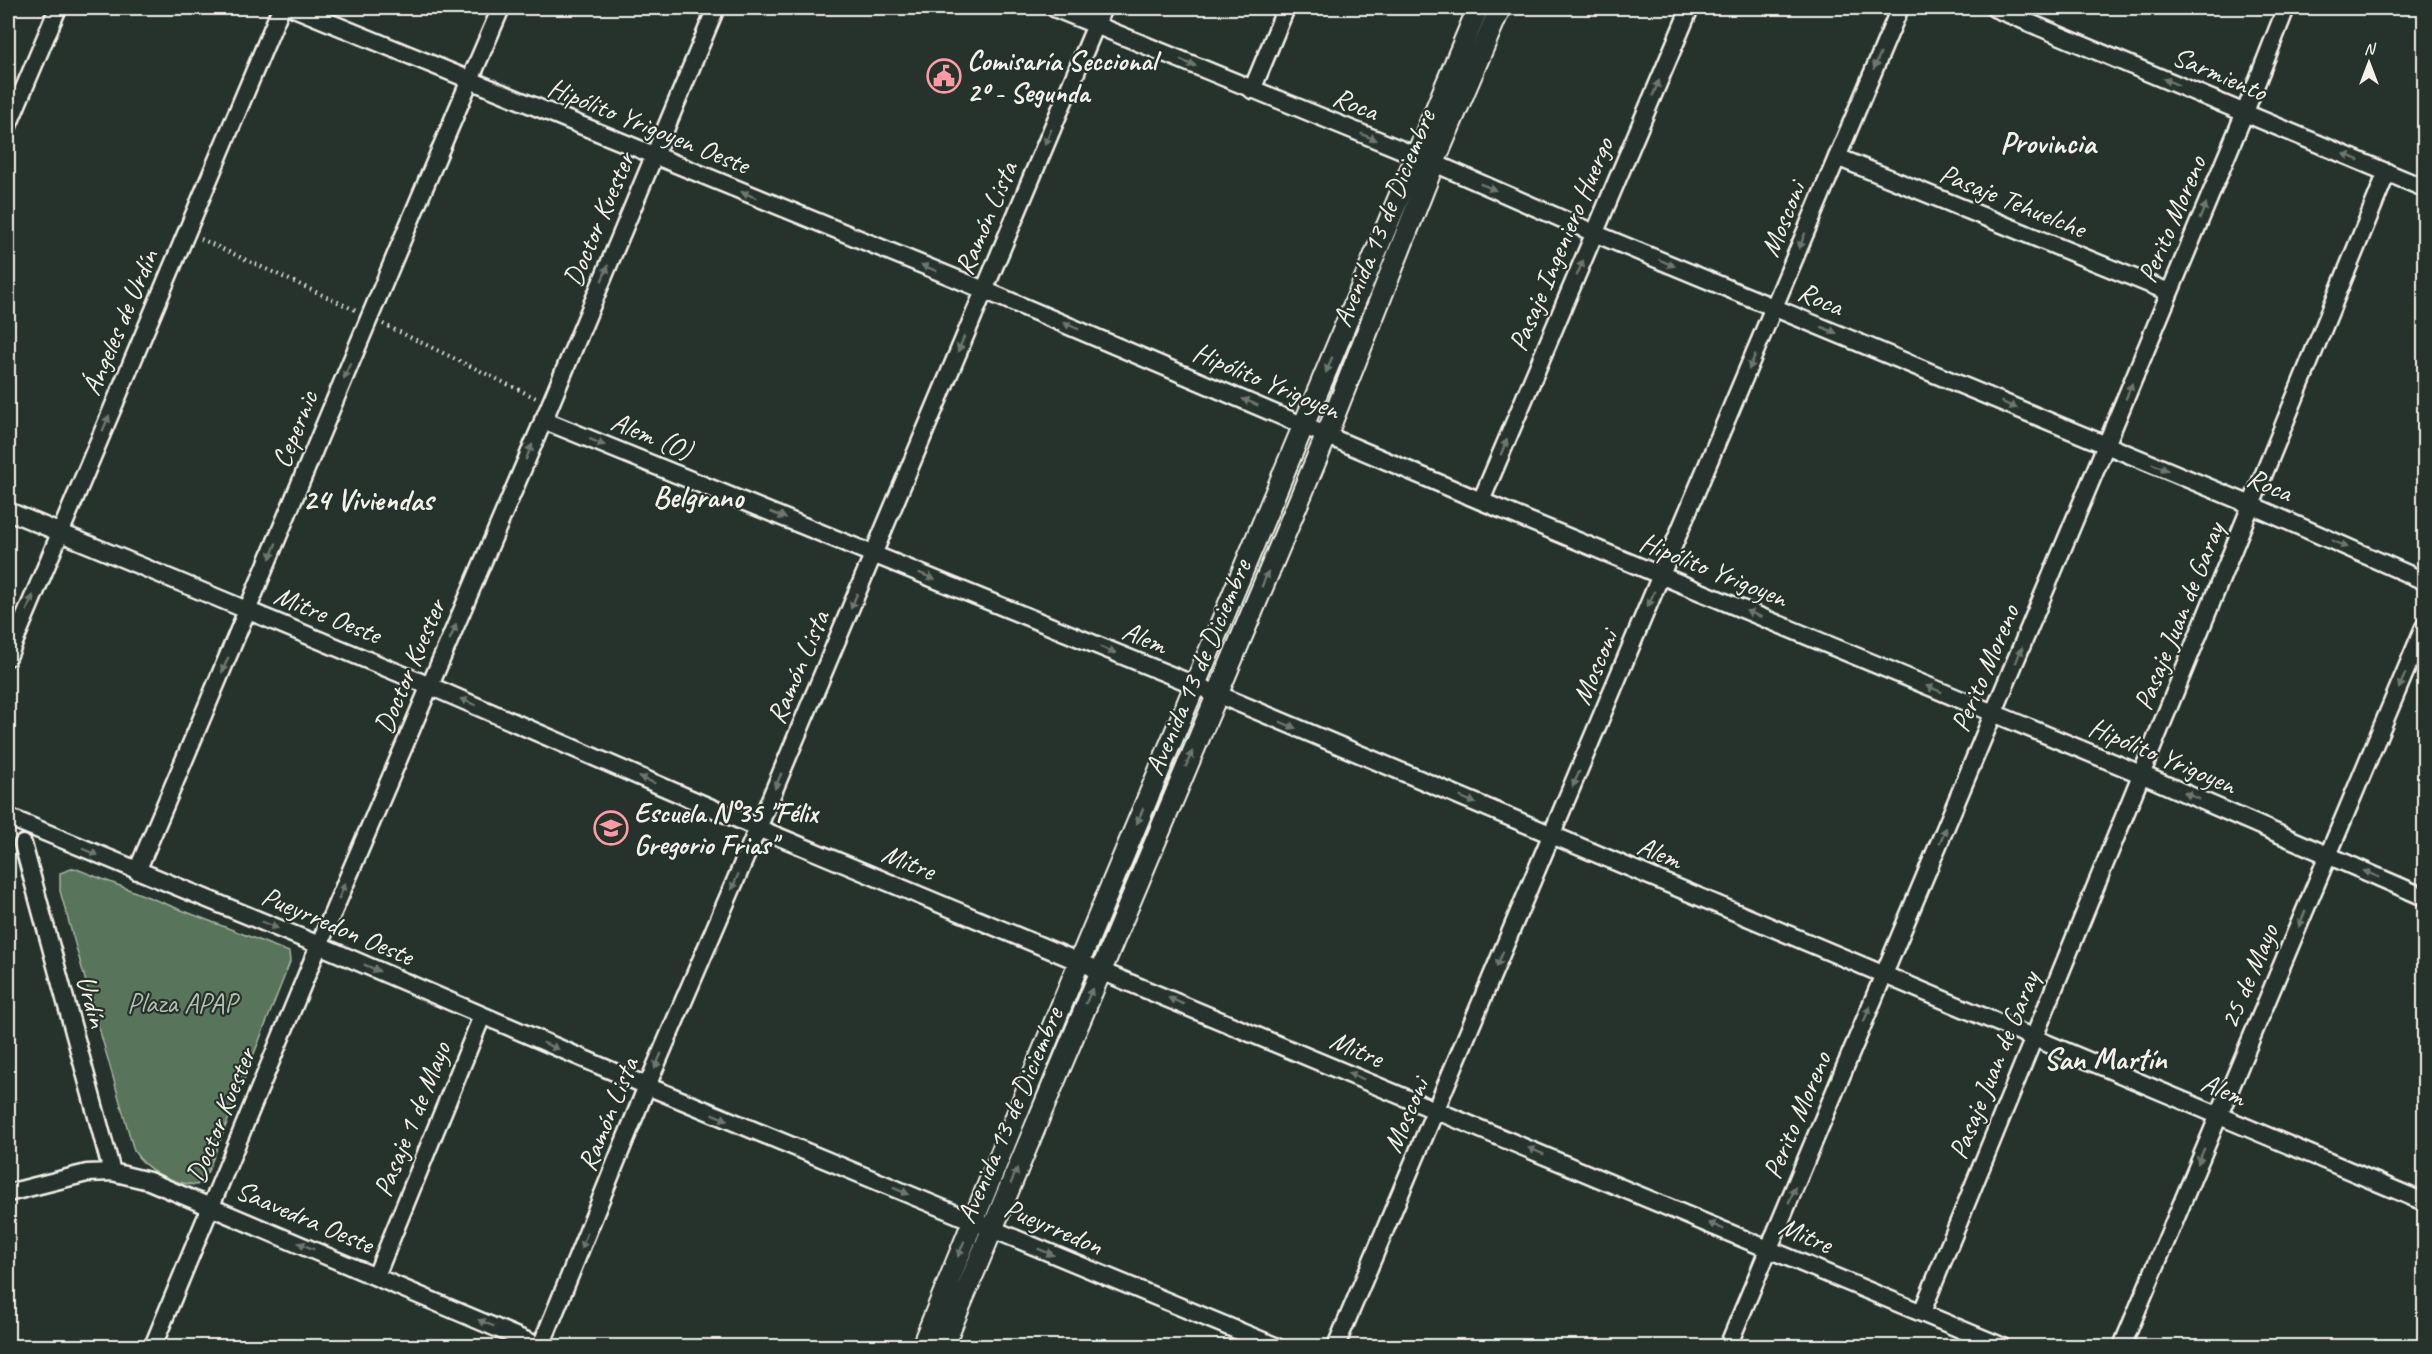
<svg xmlns="http://www.w3.org/2000/svg" width="2432" height="1354" viewBox="0 0 2432 1354" font-family="Caveat,sans-serif">
  <style>
    .green { fill: #58755c; stroke: #a6b3a2; stroke-width: 1.5 }
    .lines { fill: none; stroke-linecap: round; stroke-linejoin: round }
    .minor-casing { stroke: #f4f1e8; stroke-width: 21 }
    .tertiary-casing { stroke: #f4f1e8; stroke-width: 24 }
    .path { stroke: #f4f1e8; stroke-width: 4; stroke-dasharray: 1.5 4.5; stroke-linecap: butt }
    .minor { stroke: #26332d; stroke-width: 16 }
    .tertiary { stroke: #26332d; stroke-width: 20 }
    .oneway { fill: #6e766e }
    .labels { text-anchor: middle; stroke-width: 4.5; stroke-linejoin: round; paint-order: stroke }
    .poi-label { font-size: 28px; font-weight: bold; fill: #f4f1e8; stroke: #26332d; text-anchor: start }
    .street-label { font-size: 28px; fill: #f4f1e8; stroke: #26332d }
    .park-label { font-size: 28px; fill: #b6bfb0; stroke: #26332d }
    .neighbourhood-label { font-size: 30px; font-weight: bold; fill: #f4f1e8; stroke: #26332d }
  </style>
  <rect width="100%" height="100%" fill="#26332d"/>
  <filter id="ink" filterUnits="userSpaceOnUse"><feTurbulence type="fractalNoise" baseFrequency=".0167" numOctaves="2"/><feDisplacementMap in="SourceGraphic" scale="12" xChannelSelector="R" yChannelSelector="G"/><feConvolveMatrix kernelMatrix="1 2 1 2 8 2 1 2 1" color-interpolation-filters="sRGB"/></filter>
  <g filter="url(#ink)">
    <path class="green" d="M74 868 289 952 290 962 208 1171 197 1185C171 1183 149 1174 134 1151L60 891V873Z"/>
    <g class="lines">
      <g class="minor-casing">
        <path id="minor" d="M294 8 984 290 1481 501 2143 775 2424 897
          M1054 8 1434 163 1594 233 2251 505 2424 581
          M1994 8 2424 188
          M1252 90 1286 8
          M8 126 58 8
          M1837 157 2169 292
          M543 420 1217 694 2424 1202
          M1481 501 1690 8
          M8 511 430 686 758 828 2001 1346
          M8 657 281 8
          M8 817 319 945 647 1086 1275 1346
          M23 844 112 1172
          M137 871C260 584 377 294 501 8
          M8 1193 87 1173 112 1172 149 1181 539 1346
          M376 1276 482 1016
          M1922 1312 2387 172
          M153 1346 319 945 550 405 716 8
          M541 1346 647 1086 758 828 1103 8
          M1336 1346 1900 8
          M1728 1346 2106 445 2245 112 2286 8
          M2122 1346 2424 627"/>
      </g>
      <g class="tertiary-casing">
        <path id="tertiary" d="M922 1346 1080 960 1478 8
          M943 1346 1327 434 1434 163 1500 8"/>
      </g>
      <path class="path" d="M201 239 355 310
        M383 324 536 398"/>
      <use href="#minor" class="minor"/>
      <use href="#tertiary" class="tertiary"/>
    </g>
    <defs><path id="oneway-solid" d="M-6-.8H1V-3.2L6.5 0L1 3.2V.8H-6Z" transform="scale(1.5)"/></defs>
    <g class="oneway">
      <use href="#oneway-solid" transform="translate(1877 61) rotate(113)"/>
      <use href="#oneway-solid" transform="translate(1188 63) rotate(22)"/>
      <use href="#oneway-solid" transform="translate(2171 82) rotate(-157)"/>
      <use href="#oneway-solid" transform="translate(1656 88) rotate(-67)"/>
      <use href="#oneway-solid" transform="translate(1048 137) rotate(113)"/>
      <use href="#oneway-solid" transform="translate(1369 137) rotate(22)"/>
      <use href="#oneway-solid" transform="translate(2351 157) rotate(-157)"/>
      <use href="#oneway-solid" transform="translate(1488 187) rotate(23)"/>
      <use href="#oneway-solid" transform="translate(749 195) rotate(-158)"/>
      <use href="#oneway-solid" transform="translate(2203 211) rotate(-67)"/>
      <use href="#oneway-solid" transform="translate(1802 241) rotate(112)"/>
      <use href="#oneway-solid" transform="translate(1667 263) rotate(23)"/>
      <use href="#oneway-solid" transform="translate(929 268) rotate(-158)"/>
      <use href="#oneway-solid" transform="translate(1580 268) rotate(-67)"/>
      <use href="#oneway-solid" transform="translate(605 273) rotate(-67)"/>
      <use href="#oneway-solid" transform="translate(1071 326) rotate(-157)"/>
      <use href="#oneway-solid" transform="translate(1829 330) rotate(23)"/>
      <use href="#oneway-solid" transform="translate(961 344) rotate(113)"/>
      <use href="#oneway-solid" transform="translate(1752 362) rotate(113)"/>
      <use href="#oneway-solid" transform="translate(1329 365) rotate(112)"/>
      <use href="#oneway-solid" transform="translate(347 371) rotate(112)"/>
      <use href="#oneway-solid" transform="translate(2129 391) rotate(-68)"/>
      <use href="#oneway-solid" transform="translate(1250 402) rotate(-157)"/>
      <use href="#oneway-solid" transform="translate(2009 405) rotate(23)"/>
      <use href="#oneway-solid" transform="translate(106 423) rotate(-67)"/>
      <use href="#oneway-solid" transform="translate(597 442) rotate(22)"/>
      <use href="#oneway-solid" transform="translate(1504 447) rotate(-67)"/>
      <use href="#oneway-solid" transform="translate(529 452) rotate(-67)"/>
      <use href="#oneway-solid" transform="translate(2160 467) rotate(22)"/>
      <use href="#oneway-solid" transform="translate(778 515) rotate(22)"/>
      <use href="#oneway-solid" transform="translate(2340 544) rotate(24)"/>
      <use href="#oneway-solid" transform="translate(273 551) rotate(112)"/>
      <use href="#oneway-solid" transform="translate(927 576) rotate(22)"/>
      <use href="#oneway-solid" transform="translate(1265 579) rotate(-67)"/>
      <use href="#oneway-solid" transform="translate(1651 599) rotate(113)"/>
      <use href="#oneway-solid" transform="translate(854 601) rotate(113)"/>
      <use href="#oneway-solid" transform="translate(30 603) rotate(-67)"/>
      <use href="#oneway-solid" transform="translate(1754 614) rotate(-158)"/>
      <use href="#oneway-solid" transform="translate(453 632) rotate(-67)"/>
      <use href="#oneway-solid" transform="translate(1108 650) rotate(22)"/>
      <use href="#oneway-solid" transform="translate(2019 655) rotate(-67)"/>
      <use href="#oneway-solid" transform="translate(225 665) rotate(113)"/>
      <use href="#oneway-solid" transform="translate(2402 681) rotate(113)"/>
      <use href="#oneway-solid" transform="translate(1934 689) rotate(-158)"/>
      <use href="#oneway-solid" transform="translate(468 702) rotate(-157)"/>
      <use href="#oneway-solid" transform="translate(1288 725) rotate(23)"/>
      <use href="#oneway-solid" transform="translate(1189 759) rotate(-67)"/>
      <use href="#oneway-solid" transform="translate(1576 779) rotate(113)"/>
      <use href="#oneway-solid" transform="translate(647 780) rotate(-157)"/>
      <use href="#oneway-solid" transform="translate(778 781) rotate(113)"/>
      <use href="#oneway-solid" transform="translate(2192 796) rotate(-156)"/>
      <use href="#oneway-solid" transform="translate(1468 800) rotate(23)"/>
      <use href="#oneway-solid" transform="translate(1140 816) rotate(113)"/>
      <use href="#oneway-solid" transform="translate(1943 835) rotate(-67)"/>
      <use href="#oneway-solid" transform="translate(90 852) rotate(23)"/>
      <use href="#oneway-solid" transform="translate(2371 874) rotate(-157)"/>
      <use href="#oneway-solid" transform="translate(735 882) rotate(113)"/>
      <use href="#oneway-solid" transform="translate(342 891) rotate(-67)"/>
      <use href="#oneway-solid" transform="translate(2302 919) rotate(113)"/>
      <use href="#oneway-solid" transform="translate(270 925) rotate(22)"/>
      <use href="#oneway-solid" transform="translate(1500 959) rotate(113)"/>
      <use href="#oneway-solid" transform="translate(372 968) rotate(24)"/>
      <use href="#oneway-solid" transform="translate(1089 996) rotate(-67)"/>
      <use href="#oneway-solid" transform="translate(1176 1001) rotate(-157)"/>
      <use href="#oneway-solid" transform="translate(1867 1014) rotate(-67)"/>
      <use href="#oneway-solid" transform="translate(551 1046) rotate(23)"/>
      <use href="#oneway-solid" transform="translate(658 1061) rotate(113)"/>
      <use href="#oneway-solid" transform="translate(1356 1076) rotate(-157)"/>
      <use href="#oneway-solid" transform="translate(720 1117) rotate(22)"/>
      <use href="#oneway-solid" transform="translate(1536 1151) rotate(-157)"/>
      <use href="#oneway-solid" transform="translate(2201 1156) rotate(113)"/>
      <use href="#oneway-solid" transform="translate(1014 1176) rotate(-67)"/>
      <use href="#oneway-solid" transform="translate(901 1191) rotate(22)"/>
      <use href="#oneway-solid" transform="translate(1792 1195) rotate(-67)"/>
      <use href="#oneway-solid" transform="translate(1716 1226) rotate(-157)"/>
      <use href="#oneway-solid" transform="translate(584 1241) rotate(112)"/>
      <use href="#oneway-solid" transform="translate(306 1246) rotate(-157)"/>
      <use href="#oneway-solid" transform="translate(961 1249) rotate(112)"/>
      <use href="#oneway-solid" transform="translate(1046 1252) rotate(22)"/>
      <use href="#oneway-solid" transform="translate(486 1323) rotate(-157)"/>
    </g>
  </g>
  <defs>
    <g id="civic-ring" transform="scale(1.725)"><circle r="9.5" fill="#26332d" stroke="#ff9aa2" stroke-width="1.5"/><path d="M-.6-6.5H3V-4.5H.6V-3L4-1V1h2V6H-6V1h2V-1L-.6-3ZM-1.2 2.5V6h2.4V2.5Z" fill="#ff9aa2"/></g>
    <g id="school-ring" transform="scale(1.725)"><circle r="9.5" fill="#26332d" stroke="#ff9aa2" stroke-width="1.5"/><path d="M0-5L7-2L0 1L-7-2ZM-4 1L0 2.5L4 1V4Q0 6-4 4Z" fill="#ff9aa2"/></g>
  </defs>
  <g fill-rule="evenodd">
    <use href="#civic-ring" x="944" y="76"/>
    <use href="#school-ring" x="611" y="828"/>
  </g>
  <g class="labels">
    <g class="poi-label">
      <text x="967" y="70">Comisaría Seccional<tspan x="967" dy="32">2º - Segunda</tspan></text>
      <text x="634" y="822">Escuela N°35 "Félix<tspan x="634" dy="32">Gregorio Frias"</tspan></text>
    </g>
    <g class="street-label">
      <text transform="translate(2220 73) rotate(23)" y="10">Sarmiento</text>
      <text transform="translate(1356 103) rotate(22)" y="10">Roca</text>
      <text transform="translate(649 125) rotate(22)" y="10">Hipólito Yrigoyen Oeste</text>
      <text transform="translate(2013 200) rotate(22)" y="10">Pasaje Tehuelche</text>
      <text transform="translate(985 218) rotate(-67)" y="10">Ramón Lista</text>
      <text transform="translate(1383 218) rotate(-68)" y="10">Avenida 13 de Diciembre</text>
      <text transform="translate(598 219) rotate(-67)" y="10">Doctor Kuester</text>
      <text transform="translate(1782 219) rotate(-68)" y="10">Mosconi</text>
      <text transform="translate(2171 219) rotate(-67)" y="10">Perito Moreno</text>
      <text transform="translate(1560 244) rotate(-67)" y="10">Pasaje Ingeniero Huergo</text>
      <text transform="translate(1821 298) rotate(23)" y="10">Roca</text>
      <text transform="translate(119 322) rotate(-67)" y="10">Ángeles de Urdín</text>
      <text transform="translate(1267 380) rotate(23)" y="10">Hipólito Yrigoyen</text>
      <text transform="translate(294 429) rotate(-68)" y="10">Cepernic</text>
      <text transform="translate(652 435) rotate(22)" y="10">Alem (O)</text>
      <text transform="translate(2270 484) rotate(23)" y="10">Roca</text>
      <text transform="translate(1714 569) rotate(22)" y="10">Hipólito Yrigoyen</text>
      <text transform="translate(328 614) rotate(22)" y="10">Mitre Oeste</text>
      <text transform="translate(2178 616) rotate(-68)" y="10">Pasaje Juan de Garay</text>
      <text transform="translate(1145 637) rotate(22)" y="10">Alem</text>
      <text transform="translate(409 666) rotate(-67)" y="10">Doctor Kuester</text>
      <text transform="translate(797 667) rotate(-67)" y="10">Ramón Lista</text>
      <text transform="translate(1197 667) rotate(-67)" y="10">Avenida 13 de Diciembre</text>
      <text transform="translate(1594 667) rotate(-67)" y="10">Mosconi</text>
      <text transform="translate(1984 668) rotate(-67)" y="10">Perito Moreno</text>
      <text transform="translate(2163 755) rotate(23)" y="10">Hipólito Yrigoyen</text>
      <text transform="translate(1660 852) rotate(22)" y="10">Alem</text>
      <text transform="translate(909 861) rotate(22)" y="10">Mitre</text>
      <text transform="translate(338 925) rotate(23)" y="10">Pueyrredon Oeste</text>
      <text transform="translate(2248 976) rotate(-67)" y="10">25 de Mayo</text>
      <text transform="translate(93 1001) rotate(75)" y="10">Urdín</text>
      <text transform="translate(1357 1048) rotate(23)" y="10">Mitre</text>
      <text transform="translate(1993 1065) rotate(-68)" y="10">Pasaje Juan de Garay</text>
      <text transform="translate(2224 1089) rotate(23)" y="10">Alem</text>
      <text transform="translate(607 1114) rotate(-68)" y="10">Ramón Lista</text>
      <text transform="translate(220 1115) rotate(-68)" y="10">Doctor Kuester</text>
      <text transform="translate(1009 1115) rotate(-67)" y="10">Avenida 13 de Diciembre</text>
      <text transform="translate(1405 1115) rotate(-67)" y="10">Mosconi</text>
      <text transform="translate(1796 1115) rotate(-67)" y="10">Perito Moreno</text>
      <text transform="translate(411 1119) rotate(-68)" y="10">Pasaje 1 de Mayo</text>
      <text transform="translate(305 1216) rotate(23)" y="10">Saavedra Oeste</text>
      <text transform="translate(1054 1226) rotate(23)" y="10">Pueyrredon</text>
      <text transform="translate(1806 1234) rotate(23)" y="10">Mitre</text>
    </g>
    <g class="park-label">
      <text x="182" y="1012">Plaza APAP</text>
    </g>
    <g class="neighbourhood-label">
      <text x="2048" y="153">Provincia</text>
      <text x="698" y="507">Belgrano</text>
      <text x="368" y="510">24 Viviendas</text>
      <text x="2105" y="1069">San Martín</text>
    </g>
  </g>
  <rect width="2432" height="1354" fill="none" stroke="#26332d" stroke-width="30"/>
  <rect x="15" y="15" width="2402" height="1324" fill="none" stroke="#f4f1e8" stroke-width="2" filter="url(#ink)"/>
  <g transform="translate(2369 63)" stroke="#26332d" stroke-width="4.5" paint-order="stroke">
  <path d="M0-4.5L10 22L0 15L-10 22Z" fill="#f4f1e8"/>
  <text y="-9" font-size="16" font-weight="bold" text-anchor="middle" fill="#f4f1e8">N</text>
  </g>
</svg>
